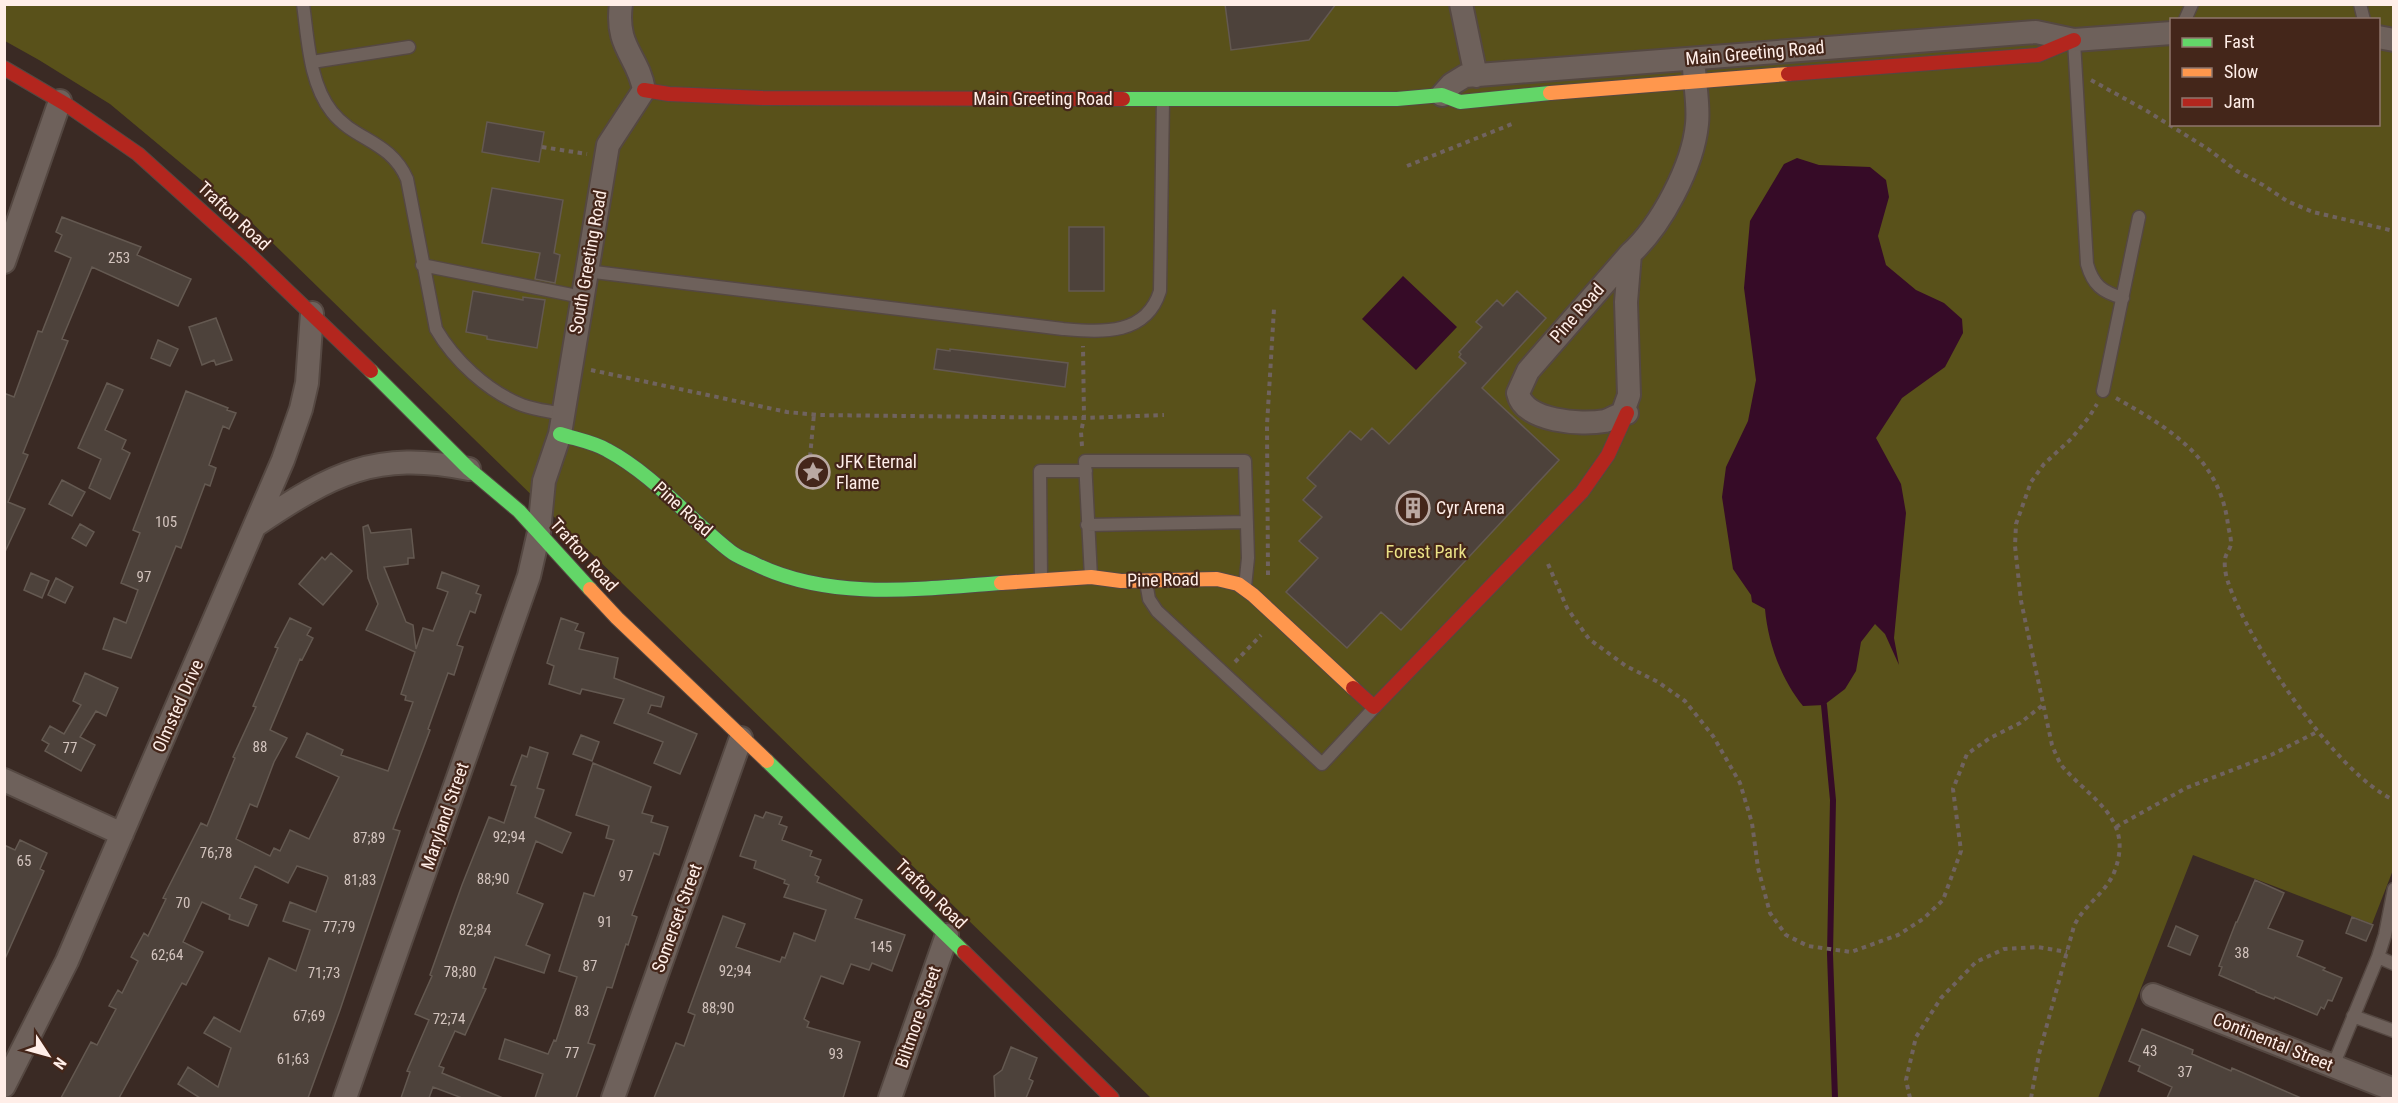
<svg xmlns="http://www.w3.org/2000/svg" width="2398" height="1103" viewBox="0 0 2398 1103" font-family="'Roboto Condensed',sans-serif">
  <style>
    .green { fill: #59511a; fill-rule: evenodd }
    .water { fill: #360b27 }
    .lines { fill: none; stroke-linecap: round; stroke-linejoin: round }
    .stream { stroke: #360b27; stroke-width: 6 }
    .building { fill: #4d423b; stroke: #645951; stroke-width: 1.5 }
    .lane-casing { stroke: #554842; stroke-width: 15 }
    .street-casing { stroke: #554842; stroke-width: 26 }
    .fast-casing { stroke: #554842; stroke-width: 16 }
    .slow-casing { stroke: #554842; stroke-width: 16 }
    .jam-casing { stroke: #554842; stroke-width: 16 }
    .path { stroke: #70635f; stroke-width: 4; stroke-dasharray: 4.5 4.5; stroke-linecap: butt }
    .lane { stroke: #6e615b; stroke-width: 12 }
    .street { stroke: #6e615b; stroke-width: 22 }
    .fast { stroke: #63d668; stroke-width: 14 }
    .slow { stroke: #ff974d; stroke-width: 14 }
    .jam { stroke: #b3261e; stroke-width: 14 }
    .labels { text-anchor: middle; stroke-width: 4.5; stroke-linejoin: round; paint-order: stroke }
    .number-label { font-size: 15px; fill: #d2c3bd }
    .street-label { font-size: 18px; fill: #ffeee8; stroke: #44261a }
    .poi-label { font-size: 18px; fill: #ffeee8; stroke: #44261a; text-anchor: start }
    .park-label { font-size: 18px; fill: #eae186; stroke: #44261a }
  </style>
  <rect width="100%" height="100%" fill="#3a2a24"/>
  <path class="green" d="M4 5H2393V870L2372 924 2193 855 2098 1098H1151L248 219 110 104 39 60 5 41ZM2172 20H2378V124H2172Z"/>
  <path class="water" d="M1797 158 1819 165 1870 167 1886 180 1889 197 1878 236 1886 265 1916 290 1944 303 1962 319 1963 333 1945 367 1902 398 1876 438 1901 484 1906 513 1894 638 1899 665 1885 634 1875 624 1861 642 1856 671 1845 689 1824 705 1803 706C1781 679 1768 643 1765 609L1752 602 1751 595 1733 569 1722 497 1726 467 1748 421 1756 380 1744 288 1750 221 1784 164Z
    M1403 276 1457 327 1416 370 1362 319Z"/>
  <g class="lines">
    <path class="stream" d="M1824 705 1833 800 1830 954 1835 1098"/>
  </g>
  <path class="building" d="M1225 4H1336L1309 40 1231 50Z
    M487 122 544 132 539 162 482 152Z
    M492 188 563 200 554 253 560 255 555 283 535 279 540 253 482 243Z
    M62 217 141 247 137 255 191 279 178 306 92 267 62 339 68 341 23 453 28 455 8 502 25 509 4 554V393L14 397 38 331 42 332 71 258 55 251 62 235 56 232Z
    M1069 227H1104V291H1069Z
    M473 291 523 300V297L545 300 537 348 487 339V336L466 332Z
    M1517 291 1546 318 1482 388 1559 460 1401 630 1381 612 1347 648 1286 592 1318 558 1299 541 1322 517 1303 500 1316 486 1307 478 1350 431 1361 440 1372 428 1389 444 1466 363 1459 357 1461 354 1459 352 1482 327 1476 322 1497 300 1503 306Z
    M216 318 232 360 216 365 214 360 202 365 189 327Z
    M158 340 178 349 170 366 151 358Z
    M937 349 950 351V349L1068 363 1065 387 934 369Z
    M107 383 123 390 105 430 126 440 122 449 130 453 110 499 89 488 101 459 78 448Z
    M186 391 228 408 227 410 236 413 229 429 223 426 209 465 216 468 210 486 205 484 181 548 176 546 131 658 103 649 114 618 126 623 138 590 121 583 140 533 133 530Z
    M62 480 85 492 72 516 49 504Z
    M80 524 94 532 86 546 72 538Z
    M368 525 371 533 411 529 414 558H408V564L384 567 406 622 413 625 416 649 423 628 433 631 448 592 437 588 442 572 479 586 476 593 481 595 475 613 470 611 457 645 463 647 454 675 448 673 428 729 430 730 393 829 400 831 340 1010 308 1098H200L178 1084 188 1067 218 1087 231 1048 204 1033 214 1017 240 1032 269 958 296 971 310 930 283 921 290 902 316 912 328 878 327 876 297 866 288 883 255 866 240 898 257 905 248 926 229 919 230 915 202 902 183 942 203 952 186 985 182 983 119 1098H61L91 1042 97 1045 116 1009 109 1006 118 990 122 993 138 961 131 957 144 933 148 936 166 899 163 898 201 823 207 826 235 758 233 757 256 707 253 706 278 648 275 647 290 618 311 628 307 635 313 638 302 660 300 659 270 730 287 738 274 762 257 807 250 804 236 839 270 856 274 848 280 851 290 830 309 839 339 777 296 757 307 733 343 750 341 755 388 771 413 702 405 700 406 696 401 694 415 652 366 630 378 604 368 578 363 527Z
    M331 553 352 571 323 605 299 584 322 557 325 560Z
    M31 573 49 581 42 598 24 590Z
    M56 578 73 587 65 603 48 595Z
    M561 618 578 624 575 630 584 633 579 649 618 658 614 678 664 697 661 707 651 705 648 713 697 734 680 774 654 763 663 742 614 723 624 699 582 689 580 694 549 684 554 666 547 663Z
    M85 673 118 688 106 716 96 711 80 737 95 745 81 771 45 751 49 744 42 740 50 726 64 734 81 705 73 701Z
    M581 735 599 742 592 761 573 754Z
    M530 747 548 753 537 788 544 790 535 817 571 833 562 853 536 841 517 893 543 904 526 945 550 955 544 973 495 957 483 988 486 989 465 1035 455 1031 439 1066 444 1068 442 1073 503 1098H462L433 1087 429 1098H401L410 1072 407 1071 429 1020 415 1014 432 976 430 975 462 885 489 817 504 823 516 786 511 785 522 755 527 757Z
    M593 763 651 787 642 813 653 816 651 822 668 827 659 855 654 853 632 915 637 917 628 945 626 944 612 988 607 987 588 1043 595 1045 576 1098H535L543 1074 499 1059 505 1039 548 1054 554 1040 556 1041 577 977 559 971 584 893 594 896 614 840 606 838 609 826 576 815Z
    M766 812 782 817 779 824 787 827 782 840 812 851 810 856 821 860 815 875 819 877 817 882 862 900 855 918 905 935 892 971 872 963 869 970 851 964 843 984 821 976 804 1019 809 1022 807 1027 860 1042 843 1098H654L676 1043 684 1046 695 1015 688 1012 723 916 745 924 736 947 780 962 782 957 785 958 794 933 815 941 826 910 784 897 789 885 784 883 785 880 754 868 756 861 740 856 755 815 763 818Z
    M20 840 47 853 40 869 44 871 4 961V845L15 850Z
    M2255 880 2284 893 2268 928 2303 941 2297 956 2325 968 2323 970 2342 978 2332 1001 2328 1000 2324 1009 2321 1007 2317 1015 2275 997 2274 999 2256 992V991L2219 975 2222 967 2219 966 2236 922H2237Z
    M2352 917 2373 925 2366 941 2346 933Z
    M2176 926 2198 936 2190 955 2168 946Z
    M2142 1029 2193 1050 2192 1054 2231 1071 2232 1068 2301 1098H2167L2172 1087 2138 1071 2140 1066 2129 1061Z
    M1011 1047 1037 1058 1029 1079 1033 1081 1026 1098H995L994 1076 1002 1070Z"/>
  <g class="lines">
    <g class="lane-casing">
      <path id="lane" d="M303 4C308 39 309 83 332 112 355 141 390 140 407 179L436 329C454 360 487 391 522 405 535 410 549 411 563 414
        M2360 4 2364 20
        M2185 20 2192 4
        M2074 41 2087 264C2093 285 2102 292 2123 298
        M312 62 409 47
        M422 265 582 297
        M586 271 1063 329C1102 332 1146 336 1160 291L1163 101
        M2103 391 2139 217
        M1087 525 1247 522
        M1091 577 1085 461H1245L1248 558 1245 587
        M1041 580 1040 471H1086
        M1146 582 1149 599 1157 611 1322 764 1374 708
        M2378 957 2385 935 2394 889
        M2353 1016 2394 1031
        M2333 1066 2378 957 2394 964"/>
    </g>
    <g class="street-casing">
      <path id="street" d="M1461 4 1476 76
        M2378 37 2394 40
        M1442 95 1452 84 1465 76 2022 33 2036 32 2074 40 2172 33
        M1630 254 1528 371 1518 393C1524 422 1581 425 1605 421 1613 419 1619 413 1627 413L1624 409 1629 395 1626 302 1630 254C1661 226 1693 166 1697 124 1699 106 1695 87 1694 68
        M4 262 60 101
        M256 525C332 474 375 450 469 469
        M4 780 122 834
        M2153 995 2394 1090
        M4 1086 67 961 283 460 301 409 307 383 312 313
        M345 1098 529 576 539 532 544 481 560 434 608 145 644 90C638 55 615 48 621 4
        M613 1098 741 738
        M890 1098 947 935"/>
    </g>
    <g class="fast-casing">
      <path id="fast" d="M1123 99H1397L1442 95 1460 102 1550 93
        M371 371 469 469 519 511 590 589
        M560 434C575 439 593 442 607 450 654 475 689 519 730 551 737 557 747 560 755 564 829 601 921 589 1001 583
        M767 761 964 952"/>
    </g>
    <g class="slow-casing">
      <path id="slow" d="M1550 93 1788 74
        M1001 583 1091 577 1121 581 1217 579 1238 584 1253 595 1353 688
        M590 589 617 618 767 761"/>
    </g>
    <g class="jam-casing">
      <path id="jam" d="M4 68 67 105 138 154 250 255 371 371
        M1788 74 2038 55 2074 40
        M644 90 669 94 762 98 1123 99
        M1353 688 1374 707 1582 492 1608 455 1627 413
        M964 952 1112 1098"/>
    </g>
    <path class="path" d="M2091 80 2147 111 2208 149 2237 171 2263 185 2287 201 2313 212 2394 231
      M542 147 587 154
      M1407 166 1512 124
      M591 370 787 412 818 415 1084 418 1164 415
      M2116 398C2169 428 2220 458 2228 525 2229 531 2231 537 2231 543 2231 549 2225 554 2225 560 2224 566 2226 577 2228 582 2248 642 2336 774 2394 800
      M1082 446 1081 432 1084 418 1083 346
      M810 457 814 414
      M1548 564 1567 608 1589 639 1626 666 1658 682 1685 701 1713 736 1740 783 1752 823 1758 868 1770 913 1786 935 1808 946 1851 952 1898 935 1923 919 1943 900 1961 851 1953 789 1967 754 1990 738 2020 723 2043 705
      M1268 575 1267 425 1274 309
      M1235 662 1261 635
      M2116 827 2186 788 2271 755 2319 731
      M1910 1098 1906 1080 1916 1037 1941 998 1976 962 2004 949 2037 947 2067 952
      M2031 1098 2039 1054 2074 926C2084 904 2107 893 2115 870 2134 818 2090 799 2062 766 2058 760 2055 752 2052 745L2021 601 2015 546 2016 524 2031 482 2044 464 2071 439 2089 417 2097 404"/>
    <use href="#lane" class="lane"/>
    <use href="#street" class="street"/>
    <use href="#fast" class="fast"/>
    <use href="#slow" class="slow"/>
    <use href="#jam" class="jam"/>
  </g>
  <defs>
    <g id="sight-ring" transform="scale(1.725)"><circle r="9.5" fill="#44261a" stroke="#baa9a3" stroke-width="1.5"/><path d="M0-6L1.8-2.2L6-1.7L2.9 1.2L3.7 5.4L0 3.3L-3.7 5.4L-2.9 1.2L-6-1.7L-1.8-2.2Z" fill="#baa9a3"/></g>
    <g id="building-ring" transform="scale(1.725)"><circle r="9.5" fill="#44261a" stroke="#baa9a3" stroke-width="1.5"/><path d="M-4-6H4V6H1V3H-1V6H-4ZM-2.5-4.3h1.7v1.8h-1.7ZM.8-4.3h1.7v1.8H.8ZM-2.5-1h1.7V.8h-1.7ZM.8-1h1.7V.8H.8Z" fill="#baa9a3"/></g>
  </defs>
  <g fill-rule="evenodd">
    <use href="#sight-ring" x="813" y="472"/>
    <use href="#building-ring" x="1413" y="508"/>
  </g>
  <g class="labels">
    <g class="number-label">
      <text x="119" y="263">253</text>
      <text x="166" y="527">105</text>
      <text x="144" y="582">97</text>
      <text x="260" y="752">88</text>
      <text x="70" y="753">77</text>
      <text x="509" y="842">92;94</text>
      <text x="369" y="843">87;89</text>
      <text x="216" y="858">76;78</text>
      <text x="24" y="866">65</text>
      <text x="626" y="881">97</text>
      <text x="493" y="884">88;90</text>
      <text x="360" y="885">81;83</text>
      <text x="183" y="908">70</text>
      <text x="605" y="927">91</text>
      <text x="339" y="932">77;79</text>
      <text x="475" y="935">82;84</text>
      <text x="881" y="952">145</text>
      <text x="2242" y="958">38</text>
      <text x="167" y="960">62;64</text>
      <text x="590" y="971">87</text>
      <text x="735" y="976">92;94</text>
      <text x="460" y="977">78;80</text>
      <text x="324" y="978">71;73</text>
      <text x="718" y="1013">88;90</text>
      <text x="582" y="1016">83</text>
      <text x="309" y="1021">67;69</text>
      <text x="449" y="1024">72;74</text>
      <text x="2150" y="1056">43</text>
      <text x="572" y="1058">77</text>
      <text x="836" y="1059">93</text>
      <text x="293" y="1064">61;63</text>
      <text x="2185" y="1077">37</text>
    </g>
    <g class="street-label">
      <text transform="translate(1755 53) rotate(-5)" y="6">Main Greeting Road</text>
      <text x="1043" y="105">Main Greeting Road</text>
      <text transform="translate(234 216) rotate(43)" y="6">Trafton Road</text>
      <text transform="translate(588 262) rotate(-80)" y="6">South Greeting Road</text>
      <text transform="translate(1577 313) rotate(-49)" y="6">Pine Road</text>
      <text transform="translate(683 509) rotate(42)" y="6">Pine Road</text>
      <text transform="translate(584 555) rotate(48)" y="6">Trafton Road</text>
      <text transform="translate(1163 580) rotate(-1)" y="6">Pine Road</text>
      <text transform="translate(178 706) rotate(-66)" y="6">Olmsted Drive</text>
      <text transform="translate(445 816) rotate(-71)" y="6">Maryland Street</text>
      <text transform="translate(931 894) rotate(44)" y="6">Trafton Road</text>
      <text transform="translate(677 918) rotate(-70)" y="6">Somerset Street</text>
      <text transform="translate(918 1017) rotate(-71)" y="6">Biltmore Street</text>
      <text transform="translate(2273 1042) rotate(22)" y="6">Continental Street</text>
    </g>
    <g class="poi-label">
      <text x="836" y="468">JFK Eternal<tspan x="836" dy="21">Flame</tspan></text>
      <text x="1436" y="514">Cyr Arena</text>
    </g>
    <g class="park-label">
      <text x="1426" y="558">Forest Park</text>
    </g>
  </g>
  <rect width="2398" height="1103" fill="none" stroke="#ffeee8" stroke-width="12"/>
  <rect x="2170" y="18" width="210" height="108" fill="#44261a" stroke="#8f766c" stroke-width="1.5"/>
  <rect x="2182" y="38" width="30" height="9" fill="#63d668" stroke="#8f766c" stroke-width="1.5"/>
  <text x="2224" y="48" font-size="18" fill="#ffeee8">Fast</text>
  <rect x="2182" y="68" width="30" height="9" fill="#ff974d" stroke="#8f766c" stroke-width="1.5"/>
  <text x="2224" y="78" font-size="18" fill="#ffeee8">Slow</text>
  <rect x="2182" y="98" width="30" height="9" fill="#b3261e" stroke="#8f766c" stroke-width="1.5"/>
  <text x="2224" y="108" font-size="18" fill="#ffeee8">Jam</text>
  <g transform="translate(48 1055) rotate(126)" stroke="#44261a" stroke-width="4.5" paint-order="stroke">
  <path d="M0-4.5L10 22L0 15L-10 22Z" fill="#ffeee8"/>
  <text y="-9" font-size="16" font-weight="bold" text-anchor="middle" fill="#ffeee8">N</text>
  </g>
</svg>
